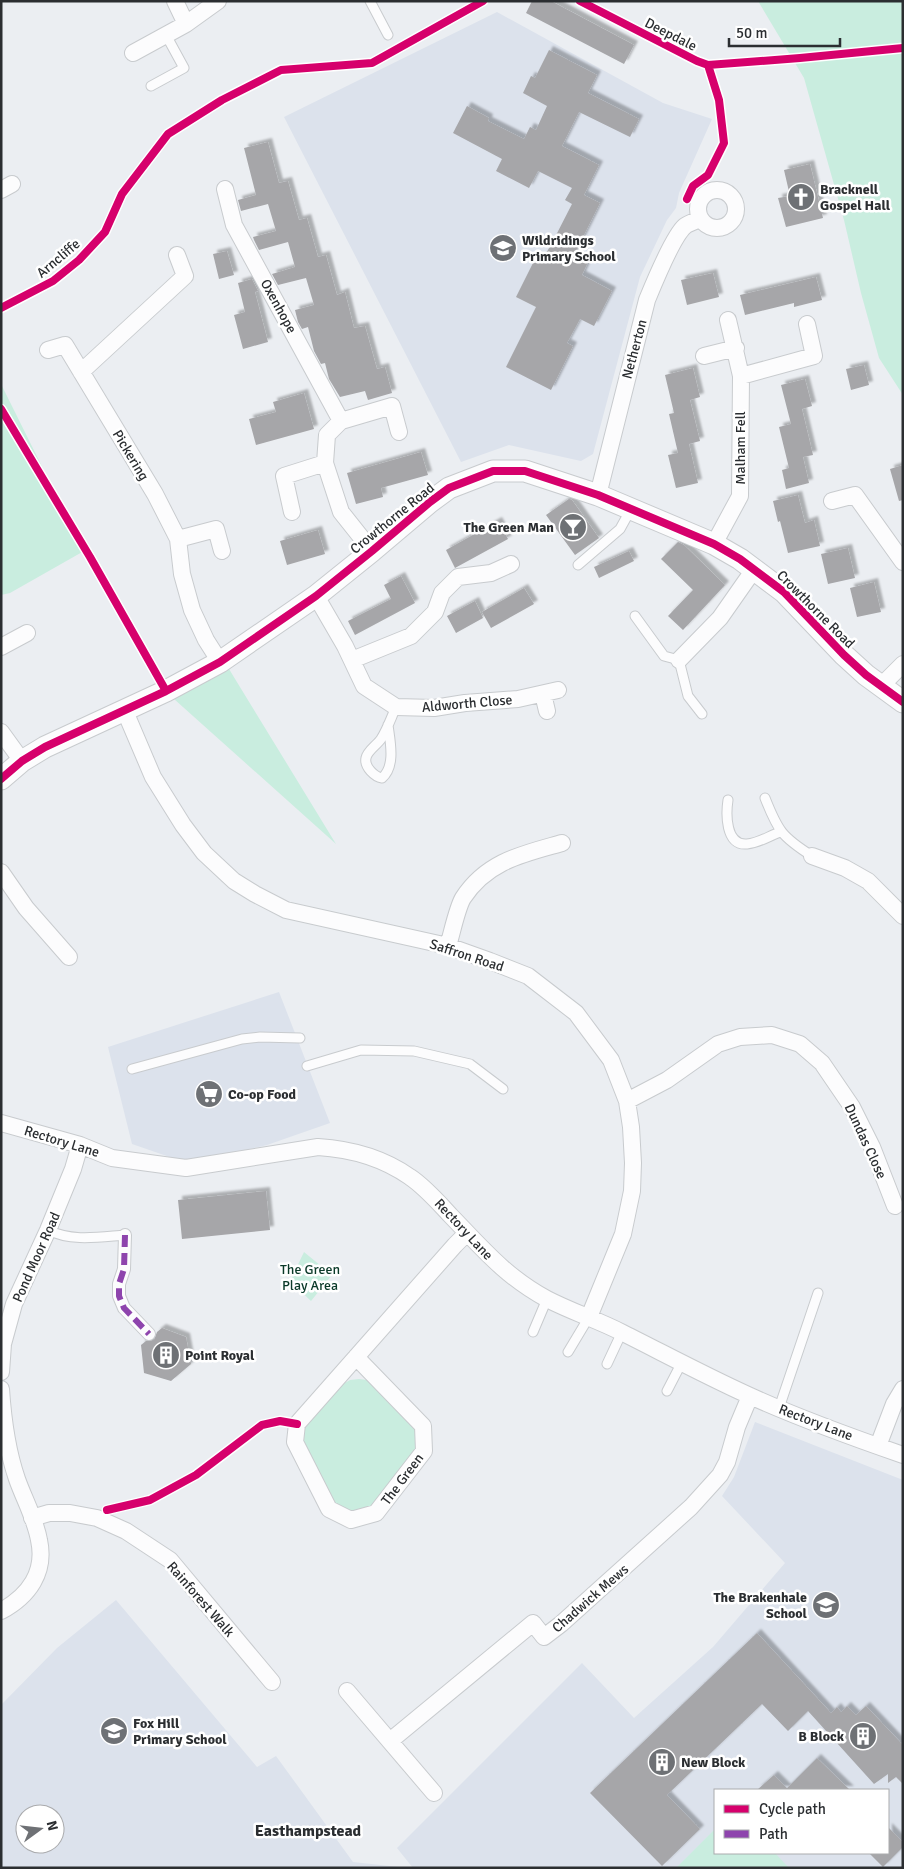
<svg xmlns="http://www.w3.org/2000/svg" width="904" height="1869" viewBox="0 0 904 1869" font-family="Signika,sans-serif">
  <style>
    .built { fill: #dce2ec; fill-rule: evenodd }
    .green { fill: #c9eddf }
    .building { fill: #a6a6a9; filter: url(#shadow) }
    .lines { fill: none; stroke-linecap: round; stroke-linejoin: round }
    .service-casing { stroke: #c8cbce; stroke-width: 11 }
    .pedestrian-casing { stroke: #c8cbce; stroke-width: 14 }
    .minor-casing { stroke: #c8cbce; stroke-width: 18 }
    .tertiary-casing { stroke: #c8cbce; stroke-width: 23 }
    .service { stroke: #fcfcfd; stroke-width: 9 }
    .pedestrian { stroke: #fcfcfd; stroke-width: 12 }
    .minor { stroke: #fcfcfd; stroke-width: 16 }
    .tertiary { stroke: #fcfcfd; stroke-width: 21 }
    .quiet { stroke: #8e44ad; stroke-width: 6; stroke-dasharray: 12 6; stroke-linecap: butt }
    .cycleway-casing { stroke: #fff; stroke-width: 11 }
    .cycleway { stroke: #d6006c; stroke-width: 8 }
    .labels { text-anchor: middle; stroke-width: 5; stroke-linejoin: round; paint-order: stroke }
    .street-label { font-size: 14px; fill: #2b2e31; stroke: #fff }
    .poi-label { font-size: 14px; font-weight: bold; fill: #2b2e31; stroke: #fff; text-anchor: start }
    .park-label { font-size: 14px; fill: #0b3a29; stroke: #fff }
    .quarter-label { font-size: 16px; font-weight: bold; fill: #2b2e31; stroke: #fff }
  </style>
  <defs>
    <filter id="shadow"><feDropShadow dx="4" dy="-4" stdDeviation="1" flood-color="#0004"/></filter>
  </defs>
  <rect width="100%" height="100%" fill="#ebeef2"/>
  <path class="built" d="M497 12 663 103 712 119 679 193 676 208 667 220 640 277 593 454 581 461 509 445 461 462 284 117Z
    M279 992 330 1123 267 1145 187 1163 132 1144 108 1047Z
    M755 1422 903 1480V1868H413L397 1848 582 1663 634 1718 713 1647 785 1563 722 1496 734 1477ZM715 1790H888V1853H715Z
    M116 1600 257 1767 276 1756 353 1862 408 1868H1V1705L57 1648ZM25 1814H55V1844H25Z"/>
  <path class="green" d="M758 1H903V395L879 358 861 293 844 220 804 78Z
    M1 384 84 551 10 593 1 595Z
    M229 669 336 844 174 699Z
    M304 1252 332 1275 311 1301 290 1281Z
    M359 1379 367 1380 377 1386 413 1421 422 1444 378 1507 352 1516 337 1507 305 1446 302 1437 304 1428 343 1384 350 1380Z
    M715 1829V1853H775L789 1868H676Z"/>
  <path class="building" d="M532 1H551L634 45 624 64 526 13Z
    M549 50 597 75 588 93 639 119 630 137 579 112 562 146 599 165 584 195 600 203 574 255 588 262 582 275 612 291 594 326 580 319 567 343 573 346 551 390 506 367 536 307 516 297 535 259 541 262 552 243 572 204 565 200 572 188 538 171 529 188 496 171 502 159 453 133 467 106 489 118 488 121 524 139 530 127 536 130 547 106 523 93 531 76 535 78Z
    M268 142 279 183 288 181 299 220 307 218 318 257 326 255 337 295 345 292 354 328 365 326 377 369 385 367 392 393 368 400 365 391 340 397 329 379 325 363 321 364 314 351 308 327 302 329 298 322 295 310 314 305 306 278 278 285 272 274 295 267 288 242 259 250 254 240 253 237 276 231 268 204 241 211 238 200 256 195 244 148Z
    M810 164 823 218 786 227 778 198 790 196 784 170Z
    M227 251 234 275 219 279 213 254Z
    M713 273 719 297 687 305 681 280Z
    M816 277 822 300 794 307V303L745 315 740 295Z
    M252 279 258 291 255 292 268 342 243 349 234 315 245 312 238 283Z
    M864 365 869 385 851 390 846 369Z
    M693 368 700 397 690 400 700 441 689 444 698 483 676 488 668 455 678 453 669 414 674 413 665 375Z
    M805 379 812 406 802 409 813 455 803 457 809 483 786 489 782 470 789 468 779 427 791 424 781 385Z
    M304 393 314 429 256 445 249 419 276 412 273 402Z
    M421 452 428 475 381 488 383 497 356 504 347 473Z
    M903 465V500L899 501 890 469Z
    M798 495 805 523 814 520 820 546 788 553 780 521 778 522 773 501Z
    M569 499 572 500 599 538 575 555 546 515Z
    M498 521 508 539 455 568 446 550Z
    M318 530 325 554 287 565 280 541Z
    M678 542 684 545 725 585 683 630 668 616 693 590 661 559Z
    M848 548 855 578 828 584 821 554Z
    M629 551 634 561 599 578 594 567Z
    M401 576 415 603 355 635 348 621 391 599 384 585Z
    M874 582 881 612 857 617 850 588Z
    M524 588 534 604 491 628 482 612Z
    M475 601 483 618 456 633 447 616Z
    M266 1191 270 1230 182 1239 178 1200Z
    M162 1328 186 1337 191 1364 171 1381 144 1373 141 1345 146 1341 154 1340 157 1332Z
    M757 1633 831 1713 837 1707 841 1712 847 1706 856 1715 866 1706 903 1745V1784L896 1777 888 1783V1774L874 1784 808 1711 788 1731 762 1704 667 1795 700 1829 662 1866 590 1793Z
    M817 1758 850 1790H757L774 1775 787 1788Z
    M888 1827 903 1842V1847L883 1867 869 1853H888Z"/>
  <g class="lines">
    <g class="service-casing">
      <path id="service" d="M370 1 388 35
        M151 86 184 68 166 35
        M578 565 620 529 631 509
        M635 616 664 656 679 660 688 696 702 714
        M388 725C390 741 396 766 382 778 375 777 364 767 366 758 367 751 377 745 381 739 387 730 391 718 396 707
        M765 798C778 831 782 837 812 856
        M728 800C726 813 725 846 747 844 759 843 769 836 780 832
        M307 1066 361 1050 414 1051 470 1064 503 1089
        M132 1069 242 1039 260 1037 300 1038
        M48 1230C72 1242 99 1237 125 1235
        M533 1332 547 1299
        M568 1352 589 1317
        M607 1364 622 1332
        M667 1391 681 1364
        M779 1408 818 1293"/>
    </g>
    <g class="pedestrian-casing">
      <path id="pedestrian" d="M125 1235 124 1269 119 1284V1296L124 1308 149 1334"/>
    </g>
    <g class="minor-casing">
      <path id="minor" d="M175 1 186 24
        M133 53 186 24 218 1
        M225 189 234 225 341 421 327 435 325 463 341 512 372 551
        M698 209a19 19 0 1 1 38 0a19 19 0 1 1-38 0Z
        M1 190 12 184
        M48 350 65 345 155 494 178 539 182 574 192 610 206 640 220 662
        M704 356 736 348
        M81 372 185 276 177 255
        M741 376 814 356 807 324
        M341 421 392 406 399 432
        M598 495 647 300C654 283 673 236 685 226 689 223 696 221 700 219
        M832 501 855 495 903 562
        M292 512 284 476 325 463
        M178 539 216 529 222 551
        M714 544 740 496 741 376 728 320
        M316 596 345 646 364 686 396 707 434 708 465 703 518 699 558 690
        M1 647 27 633
        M352 660 411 636 435 612 442 593 458 577 491 573 511 564
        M679 660 720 618 755 568
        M880 687 903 664
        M543 694 547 711
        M124 709 153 777 183 825 204 853 234 881 255 894 286 910 448 946 490 961 528 976 576 1013 611 1060 627 1101 631 1127 633 1163 632 1191 623 1234 589 1317
        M1 732 22 761
        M812 856 845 868 868 881 903 916
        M1 872 26 908 69 957
        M448 946C452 933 457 908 463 898 487 861 523 854 562 843
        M627 1101 667 1080 718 1044 740 1037 772 1035 800 1044 822 1063 852 1107 872 1147 895 1206
        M1 1123 80 1145 112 1158 186 1168 318 1147C350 1149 383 1158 410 1177 425 1187 438 1202 451 1216 482 1248 506 1277 547 1299 572 1312 598 1320 623 1333 665 1354 706 1376 748 1395 798 1418 851 1437 903 1455
        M356 1357 423 1426 424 1451 376 1513 351 1520 329 1509 295 1442 297 1424 455 1245 467 1233
        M1 1372 3 1344 14 1304 48 1230 73 1169 80 1145
        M1 1389C3 1419 7 1450 17 1479 24 1499 35 1518 39 1540 46 1572 29 1596 1 1611
        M878 1446 894 1404 903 1389
        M32 1518 49 1513H70L97 1518 126 1531 170 1560 272 1682
        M347 1691 434 1793
        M390 1741 533 1623 544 1637 561 1624 691 1507 720 1475 727 1462 737 1427 750 1396"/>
    </g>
    <g class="tertiary-casing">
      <path id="tertiary" d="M1 779 22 761 45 747 166 691 220 662 316 596 372 551 430 502 449 488 493 471H525L598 495 714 544 740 559 784 592 844 655 866 675 903 702"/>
    </g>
    <use href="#service" class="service"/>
    <use href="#pedestrian" class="pedestrian"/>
    <use href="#minor" class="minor"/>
    <use href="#tertiary" class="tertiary"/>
    <path class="quiet" d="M125 1235 124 1269 119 1284V1296L124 1308 149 1334"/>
    <g class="cycleway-casing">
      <path id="cycleway" d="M580 1 697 61 708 65 800 58 903 48
        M687 199 693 186 708 175 724 143 719 100 708 65
        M1 308 53 281 79 260 105 232 122 194 168 134 222 100 281 70 372 63 483 1
        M1 409 90 557 166 691
        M1 779 22 761 45 747 166 691 220 662 316 596 372 551 430 502 449 488 493 471H525L598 495 714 544 740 559 784 592 844 655 866 675 903 702
        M107 1510 150 1500 196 1475 262 1425 280 1421 297 1424"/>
    </g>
    <use href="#cycleway" class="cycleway"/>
  </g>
  <defs>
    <g id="church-disc" transform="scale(1.4375)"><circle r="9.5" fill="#6e7175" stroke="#fff"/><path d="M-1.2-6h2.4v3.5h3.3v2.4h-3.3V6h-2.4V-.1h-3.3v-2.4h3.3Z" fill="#fff"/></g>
    <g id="school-disc" transform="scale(1.4375)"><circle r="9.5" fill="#6e7175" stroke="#fff"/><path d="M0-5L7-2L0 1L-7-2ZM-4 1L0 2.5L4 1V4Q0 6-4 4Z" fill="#fff"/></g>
    <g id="bar-disc" transform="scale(1.4375)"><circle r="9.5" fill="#6e7175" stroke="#fff"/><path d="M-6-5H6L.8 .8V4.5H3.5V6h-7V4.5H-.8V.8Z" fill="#fff"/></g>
    <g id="supermarket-disc" transform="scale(1.4375)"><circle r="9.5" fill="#6e7175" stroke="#fff"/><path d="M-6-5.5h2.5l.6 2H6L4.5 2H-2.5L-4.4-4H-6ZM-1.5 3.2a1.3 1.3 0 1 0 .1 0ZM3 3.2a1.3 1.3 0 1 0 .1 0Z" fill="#fff"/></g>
    <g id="building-disc" transform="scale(1.4375)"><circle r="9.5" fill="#6e7175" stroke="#fff"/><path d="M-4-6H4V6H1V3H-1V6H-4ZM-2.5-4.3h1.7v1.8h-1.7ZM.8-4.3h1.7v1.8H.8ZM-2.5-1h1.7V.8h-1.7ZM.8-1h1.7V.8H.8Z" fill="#fff"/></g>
  </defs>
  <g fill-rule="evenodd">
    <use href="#church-disc" x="801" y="197"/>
    <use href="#school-disc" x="503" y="248"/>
    <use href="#bar-disc" x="573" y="527"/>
    <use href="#supermarket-disc" x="209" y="1094"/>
    <use href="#building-disc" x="166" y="1355"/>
    <use href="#school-disc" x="826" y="1605"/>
    <use href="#school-disc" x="114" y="1731"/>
    <use href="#building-disc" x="863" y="1736"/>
    <use href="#building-disc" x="662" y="1762"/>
  </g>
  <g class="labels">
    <g class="street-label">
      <text transform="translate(671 34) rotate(27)" y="5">Deepdale</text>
      <text transform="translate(58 258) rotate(-40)" y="5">Arncliffe</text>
      <text transform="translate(279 306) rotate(61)" y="5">Oxenhope</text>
      <text transform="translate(634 349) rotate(-75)" y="5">Netherton</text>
      <text transform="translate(740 448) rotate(-90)" y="5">Malham Fell</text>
      <text transform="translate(131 455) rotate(59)" y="5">Pickering</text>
      <text transform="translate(392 518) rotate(-39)" y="5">Crowthorne Road</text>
      <text transform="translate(816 609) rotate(45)" y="5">Crowthorne Road</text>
      <text transform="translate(467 703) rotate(-5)" y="5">Aldworth Close</text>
      <text transform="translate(467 955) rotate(18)" y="5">Saffron Road</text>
      <text transform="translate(62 1141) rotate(17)" y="5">Rectory Lane</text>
      <text transform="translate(866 1141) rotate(65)" y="5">Dundas Close</text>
      <text transform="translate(464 1229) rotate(47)" y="5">Rectory Lane</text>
      <text transform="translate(36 1257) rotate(-66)" y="5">Pond Moor Road</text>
      <text transform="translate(816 1422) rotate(21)" y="5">Rectory Lane</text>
      <text transform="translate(402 1479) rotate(-53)" y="5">The Green</text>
      <text transform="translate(590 1598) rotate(-41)" y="5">Chadwick Mews</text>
      <text transform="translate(201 1599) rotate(49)" y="5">Rainforest Walk</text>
    </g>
    <g class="poi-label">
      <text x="820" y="194">Bracknell<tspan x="820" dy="16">Gospel Hall</tspan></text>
      <text x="522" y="245">Wildridings<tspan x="522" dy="16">Primary School</tspan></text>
      <text x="554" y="532" text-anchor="end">The Green Man</text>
      <text x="228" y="1099">Co-op Food</text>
      <text x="185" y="1360">Point Royal</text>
      <text x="807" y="1602" text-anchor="end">The Brakenhale<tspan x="807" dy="16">School</tspan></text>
      <text x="133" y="1728">Fox Hill<tspan x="133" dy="16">Primary School</tspan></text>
      <text x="844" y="1741" text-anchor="end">B Block</text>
      <text x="681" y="1767">New Block</text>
    </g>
    <g class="park-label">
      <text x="310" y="1274">The Green<tspan x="310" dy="16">Play Area</tspan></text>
    </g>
    <g class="quarter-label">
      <text x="308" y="1836">Easthampstead</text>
    </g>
  </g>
  <rect width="904" height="1869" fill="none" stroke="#2b2e31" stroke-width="5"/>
  <rect x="714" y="1789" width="175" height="65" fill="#ffffff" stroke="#aaabad"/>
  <rect x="724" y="1805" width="25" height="8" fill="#d6006c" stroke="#aaabad"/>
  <text x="759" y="1814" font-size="15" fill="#2b2e31">Cycle path</text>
  <rect x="724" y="1830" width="25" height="8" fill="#8e44ad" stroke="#aaabad"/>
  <text x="759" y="1839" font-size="15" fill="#2b2e31">Path</text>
  <g transform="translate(40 1829) rotate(75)"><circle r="24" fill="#ffffff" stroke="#aaabad"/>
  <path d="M0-4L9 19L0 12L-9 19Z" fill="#6e7175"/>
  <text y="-8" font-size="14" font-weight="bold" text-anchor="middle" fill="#2b2e31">N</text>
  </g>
  <path d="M729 38v8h111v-8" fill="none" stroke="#2b2e31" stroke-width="2.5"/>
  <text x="736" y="38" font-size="15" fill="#2b2e31" stroke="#ffffff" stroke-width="4" paint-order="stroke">50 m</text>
</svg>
